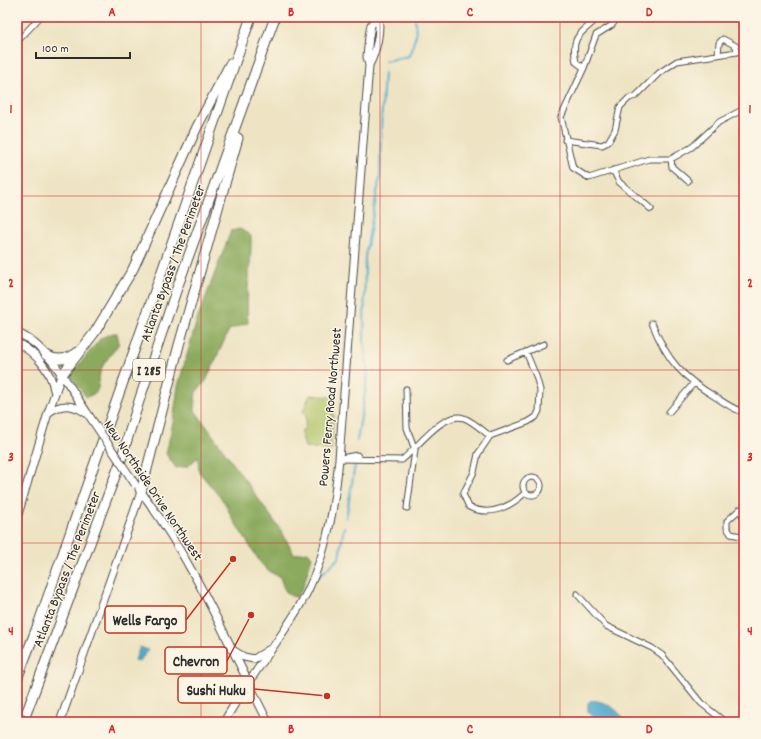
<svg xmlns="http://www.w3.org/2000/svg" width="761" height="739" viewBox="0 0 761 739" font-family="Dekko,sans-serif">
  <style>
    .green { fill: #b1c569; stroke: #6e784a }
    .forest { fill: #8caa5d; stroke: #5c6a44 }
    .water { fill: #50abce; stroke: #3e6b7c }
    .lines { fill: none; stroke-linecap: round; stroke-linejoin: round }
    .stream { stroke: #50abce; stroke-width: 2 }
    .street-casing { stroke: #484742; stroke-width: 7 }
    .secondary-casing { stroke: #484742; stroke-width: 9 }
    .highway-casing { stroke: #484742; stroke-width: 11 }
    .street { stroke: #fff; stroke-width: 5 }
    .secondary { stroke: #fff; stroke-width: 7 }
    .highway { stroke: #fff; stroke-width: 9 }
    .secondary-bridge-casing { stroke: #484742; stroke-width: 9; stroke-linecap: butt }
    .secondary-bridge { stroke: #fff; stroke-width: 7 }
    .grid { fill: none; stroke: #d62828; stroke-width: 1; stroke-opacity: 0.55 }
    .labels { text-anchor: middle; stroke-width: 3; stroke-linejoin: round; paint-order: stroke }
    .shield { fill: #fcf5e5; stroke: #6a6863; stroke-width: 1 }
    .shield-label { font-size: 13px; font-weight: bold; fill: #2b2b2b }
    .street-label { font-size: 14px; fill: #2b2b2b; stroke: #fcf5e5 }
    .leader { fill: none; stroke: #c8321e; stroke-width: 1.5 }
    .callout-dot { fill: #c8321e; stroke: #fcf5e5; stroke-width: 1.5 }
    .callout { fill: #fcf5e5; stroke: #c8321e; stroke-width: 1.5 }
    .callout-label { font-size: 15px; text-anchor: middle; font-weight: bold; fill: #2b2b2b }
    .neatline { fill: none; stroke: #d62828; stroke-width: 1.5 }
    .grid-label { font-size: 13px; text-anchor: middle; font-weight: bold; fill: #d62828 }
  </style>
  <rect width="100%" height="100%" fill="#fcf5e5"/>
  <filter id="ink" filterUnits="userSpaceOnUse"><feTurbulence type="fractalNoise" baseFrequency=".025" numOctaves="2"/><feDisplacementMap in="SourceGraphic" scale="8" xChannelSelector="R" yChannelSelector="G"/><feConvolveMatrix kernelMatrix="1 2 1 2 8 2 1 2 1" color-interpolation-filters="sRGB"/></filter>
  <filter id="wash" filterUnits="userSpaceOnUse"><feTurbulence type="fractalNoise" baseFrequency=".012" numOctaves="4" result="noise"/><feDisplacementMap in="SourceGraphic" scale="16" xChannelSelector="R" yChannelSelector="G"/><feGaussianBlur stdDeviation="0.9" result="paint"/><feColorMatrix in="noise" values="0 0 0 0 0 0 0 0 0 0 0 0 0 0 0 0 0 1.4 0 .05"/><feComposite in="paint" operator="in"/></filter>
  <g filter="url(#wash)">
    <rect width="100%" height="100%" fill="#eee4c4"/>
    <path class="green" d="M310 395 335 397 331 450 305 447 301 432 305 428 306 416 303 411Z"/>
    <path class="forest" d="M240 229 251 236C252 265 245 294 248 323L229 330 206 381 196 392 194 409 280 529 294 554 308 552 312 557 303 587 297 597C286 597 283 587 280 577L268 571 260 562 232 518 225 503 199 472 198 457 188 466 176 468 166 454 173 422 178 386 197 320 231 231Z
      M113 333H117L119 343C114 352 104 361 101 370 96 383 104 392 86 397L71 377 72 373 101 338Z"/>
    <path class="water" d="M140 647 148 650 139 662 135 660Z
      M590 701C603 699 620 710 625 722H595L588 711V703Z"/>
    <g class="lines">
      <path class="stream" d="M385 61 409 56 416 35 415 18
        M357 441 368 374 364 341 365 257 380 177 381 128 384 72
        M346 518 355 465
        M318 577 339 558 344 527"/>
    </g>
  </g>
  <g filter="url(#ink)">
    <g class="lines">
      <g class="street-casing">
        <path id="street" d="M599 17C581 34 570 35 576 62L584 68 561 117 573 168 589 178 649 159H671L692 147 719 122 744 109
          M17 42 40 17
          M584 68 596 35 612 25 618 17
          M565 140 602 145 608 142 615 130 620 107 629 98 636 96 659 73 677 61 737 52 736 46 723 39 719 43 718 55
          M671 159 672 167 688 181
          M613 170 619 182 651 209
          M652 323C667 361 682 377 717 398 725 403 734 410 744 412
          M507 360 544 344
          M406 389 407 428 415 450 407 508
          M669 412 694 383
          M341 458 357 455 360 459
          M339 459 402 460C418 447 443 411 464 418 474 422 482 430 490 436
          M523 486a9 9 0 1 1 18 0a9 9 0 1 1-18 0Z
          M525 493C510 507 490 517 469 507L463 494 474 472 478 454 490 436 528 422 536 417 539 411 540 390 536 376 526 352
          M744 519 740 509 727 521V528L731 534 741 536 744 533
          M577 594 606 626 652 648 662 655 701 703 725 722"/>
      </g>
      <g class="secondary-casing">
        <path id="secondary" d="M369 65C376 52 381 32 378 17
          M17 333C47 344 71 389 88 414
          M17 343C35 352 51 370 54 390
          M48 413C61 403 73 404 86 413
          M139 489C193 560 228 643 268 722
          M17 518 48 413 61 376
          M231 649 244 657 254 659 270 649
          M60 722 141 492
          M224 722C246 682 276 646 299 607 326 562 334 510 339 459L369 65 367 57 369 36 371 25 377 17"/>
      </g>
      <g class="highway-casing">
        <path id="highway" d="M46 355C57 362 67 360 77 352
          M61 376 95 332 133 269 197 127 230 64
          M141 492 179 345 238 138
          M17 679 39 622 251 17
          M23 722 120 463 139 401 176 291 275 17"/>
      </g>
      <use href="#street" class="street"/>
      <use href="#secondary" class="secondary"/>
      <use href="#highway" class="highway"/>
      <g class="secondary-bridge-casing">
        <path id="secondary-bridge" d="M88 414 135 484
          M17 713 25 722"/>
      </g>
      <use href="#secondary-bridge" class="secondary-bridge"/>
    </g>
  </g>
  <path class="grid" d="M201 17V722M380 17V722M560 17V722M17 196H744M17 370H744M17 543H744"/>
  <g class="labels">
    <rect class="shield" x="133" y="359" width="32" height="22" rx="3"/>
    <g class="shield-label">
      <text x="149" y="375">I 285</text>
    </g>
    <g class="street-label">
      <text transform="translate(172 263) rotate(-70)" y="5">Atlanta Bypass / The Perimeter</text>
      <text transform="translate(329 407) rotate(-85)" y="5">Powers Ferry Road Northwest</text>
      <text transform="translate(154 490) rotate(56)" y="5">New Northside Drive Northwest</text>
      <text transform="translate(66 569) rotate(-69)" y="5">Atlanta Bypass / The Perimeter</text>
    </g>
  </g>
  <path class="leader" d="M233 559L186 620M251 615L227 661M327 696L254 689"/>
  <g class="callout-dot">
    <circle cx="233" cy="559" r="4"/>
    <circle cx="251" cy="615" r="4"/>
    <circle cx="327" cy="696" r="4"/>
  </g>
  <g class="callout">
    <rect x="105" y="606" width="81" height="27" rx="4"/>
    <rect x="165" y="647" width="62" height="27" rx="4"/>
    <rect x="178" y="676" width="76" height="27" rx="4"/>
  </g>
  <g class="callout-label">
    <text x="145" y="625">Wells Fargo</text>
    <text x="196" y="666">Chevron</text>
    <text x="216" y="695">Sushi Huku</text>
  </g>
  <rect width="761" height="739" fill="none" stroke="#fcf5e5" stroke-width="44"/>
  <path d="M36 52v6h94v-6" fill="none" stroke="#2b2b2b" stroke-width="2"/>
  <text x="42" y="52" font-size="12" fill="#2b2b2b" stroke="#fcf5e5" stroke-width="3" paint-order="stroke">100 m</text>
  <rect x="22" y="22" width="717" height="695" class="neatline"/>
  <g class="grid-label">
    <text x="112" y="16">A</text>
    <text x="291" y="16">B</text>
    <text x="470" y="16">C</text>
    <text x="649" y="16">D</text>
    <text x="11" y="113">1</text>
    <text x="750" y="113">1</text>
    <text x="11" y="287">2</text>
    <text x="750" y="287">2</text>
    <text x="11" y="461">3</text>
    <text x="750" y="461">3</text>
    <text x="11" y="635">4</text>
    <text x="750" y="635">4</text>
    <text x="112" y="733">A</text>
    <text x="291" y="733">B</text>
    <text x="470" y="733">C</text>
    <text x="649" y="733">D</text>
  </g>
</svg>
